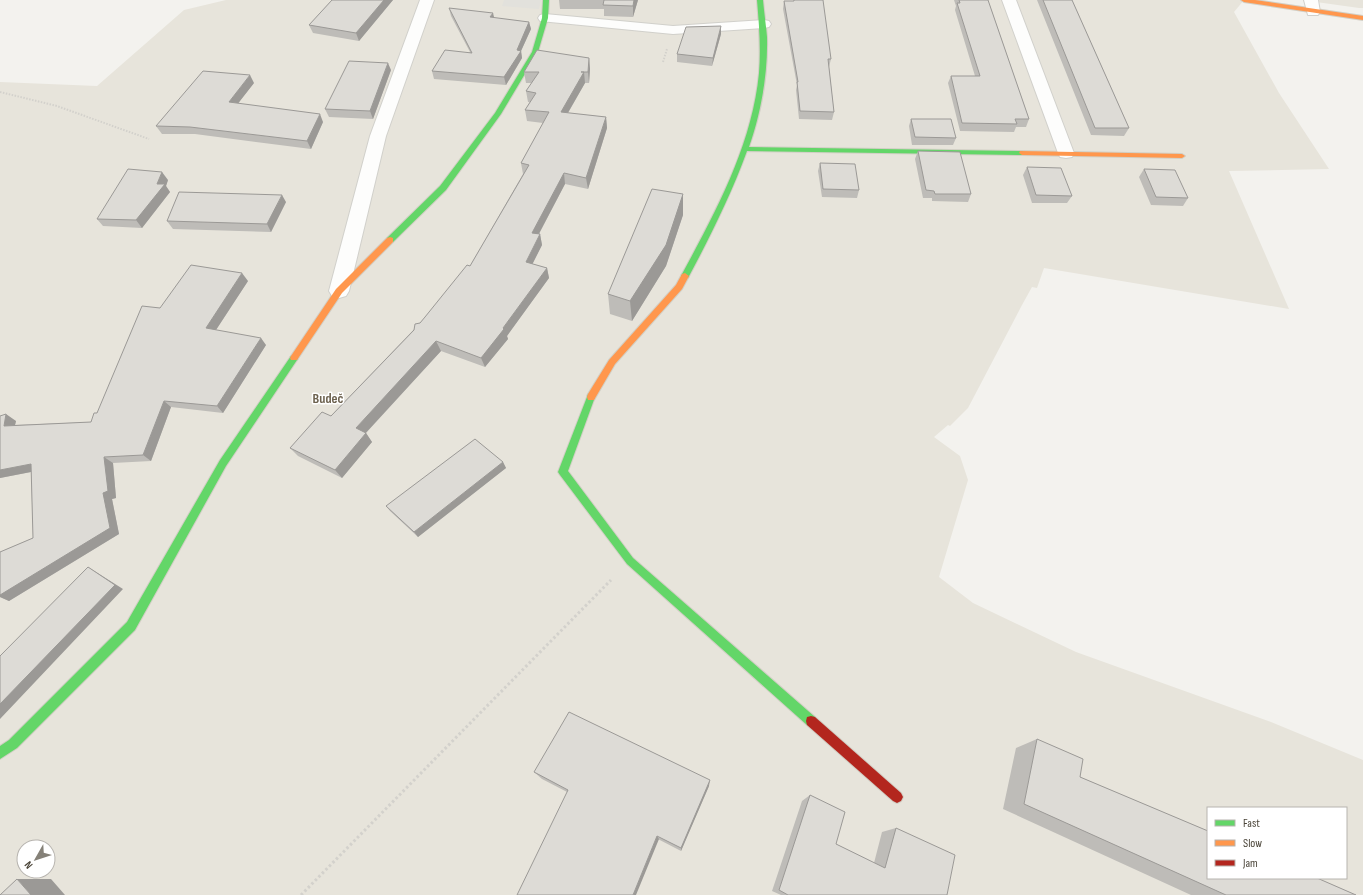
<svg xmlns="http://www.w3.org/2000/svg" width="1363" height="895" viewBox="0 0 1363 895" font-family="'Sofia Sans Condensed',sans-serif">
  <style>
    .residential { fill: #e7e4db; fill-rule: evenodd }
    .parking { fill: #e2e1dc }
    .lines { fill: none; stroke-linecap: round; stroke-linejoin: round }
    .street-casing { stroke: #d1d0cb; stroke-width: 2 }
    .fast-casing { stroke: #d2cfc5; stroke-width: 2 }
    .slow-casing { stroke: #d2cfc5; stroke-width: 2 }
    .jam-casing { stroke: #d2cfc5; stroke-width: 2 }
    .path-far1 { stroke: #d3d1cc; stroke-width: 2; stroke-dasharray: 1.5 1.5; stroke-linecap: butt }
    .path { stroke: #d3d1cc; stroke-width: 3; stroke-dasharray: 2.5 2.5; stroke-linecap: butt }
    .street { fill: #fdfdfc; fill-rule: evenodd }
    .fast { fill: #63d668; fill-rule: evenodd }
    .slow { fill: #ff974d; fill-rule: evenodd }
    .jam { fill: #b3261e; fill-rule: evenodd }
    .wall { fill: #bebcb8 }
    .shaded-wall { fill: #9b9996 }
    .building { fill: #dddbd6; stroke: #9b9996 }
    .labels { text-anchor: middle; stroke-width: 3; stroke-linejoin: round; paint-order: stroke }
    .quarter-label { font-size: 14px; font-weight: bold; fill: #6d624f; stroke: #fff }
  </style>
  <rect width="100%" height="100%" fill="#f3f2ee"/>
  <path class="residential" d="M226 0H1244L1234 12 1279 93 1329 169 1229 171 1289 309 1044 268 1037 288 1032 287 1022 305 968 408 950 426 948 425 934 437 960 456 968 480 939 577 973 603 1076 652 1271 722 1363 760V895H0V82L97 86 184 10ZM1208 808H1346V878H1208ZM24 847H48V871H24Z
    M1302 0H1363V8H1359Z"/>
  <path class="parking" d="M504 0H541L539 9 502 6Z"/>
  <g class="lines">
    <g class="street-casing">
      <path id="street" d="M420 0H434L386 136 349 291 346 296 339 298 332 296 329 291 370 136Z
        M1002 0H1016L1074 153 1072 157 1066 158 1060 157 1058 153Z
        M1304 0H1318L1320 12 1318 15H1308Z
        M545 14 673 26 764 20 769 21 771 24 769 27 764 28 673 34 540 21 538 18 540 15Z"/>
    </g>
    <g class="fast-casing">
      <path id="fast" d="M543 0H549L548 18 538 52 501 114 446 190 393 242H387V238L440 186 495 113 532 52 542 18Z
        M757 0H763C764 12 766 25 767 37 768 73 761 113 749 147L1022 151 1025 153 1022 155 747 151C731 195 710 237 688 278H682L681 276C715 213 752 146 759 73 761 48 759 24 757 0Z
        M294 355 298 358 297 360 226 466 135 630 17 748 0 759V746L9 740 127 622 220 460 291 356Z
        M591 393 594 394 595 397 568 471 633 558 815 717 816 721 815 725 811 726 807 725 627 564 560 475 558 472 587 397 588 394Z"/>
    </g>
    <g class="slow-casing">
      <path id="slow" d="M1241 0H1255L1363 16V20L1244 2Z
        M1020 151 1182 154 1185 156 1182 158 1022 155 1019 153Z
        M390 237 393 238V242L342 293 297 360H291L290 358 291 356 336 289 387 238Z
        M685 273 689 276 682 289 615 364 594 400H588L587 397 588 394 609 360 676 285 682 274Z"/>
    </g>
    <g class="jam-casing">
      <path id="jam" d="M811 716 815 717 901 793 903 797 901 801 897 803 893 801 807 725 806 721 807 717Z"/>
    </g>
    <path class="path-far1" d="M663 62 667 49
      M0 92 57 106 149 139"/>
    <path class="path" d="M301 895 611 580"/>
    <use href="#street" class="street"/>
    <use href="#fast" class="fast"/>
    <use href="#slow" class="slow"/>
    <use href="#jam" class="jam"/>
  </g>
  <path class="wall" d="M332 0H393L359 41 313 33 309 25Z
    M559 0H638L633 17 604 16V9H560Z
    M793 0 831 59 829 67 834 112 832 120 799 119 796 90 797 85 783 9 784 1H793Z
    M954 0H988L1029 119 1026 127H1016L1014 132 960 131 948 83 951 76H975L955 10 956 6Z
    M1037 0H1072L1129 128 1124 136 1091 135Z
    M449 8 494 18 529 22 531 29 521 51 522 58 506 85 434 79 432 71 470 52 451 16Z
    M721 34 712 66 677 62V54Z
    M589 58 590 69 589 83H585L568 113 606 117 607 128 588 189 565 184 539 234H540L542 245 532 264 547 268 549 278 507 336 508 339 485 367 441 351 366 433 372 442 342 478 298 456 290 448 331 416 420 323 470 266 523 174 521 163 543 123 527 121 525 110 530 102H528L526 91 532 83H526L524 72Z
    M391 70 373 119 329 117 325 109Z
    M254 83 238 103 323 122 311 149 195 134H162L156 126Z
    M911 119 956 138 953 145H912L909 126Z
    M918 151 971 194 968 202 932 201V198H923L915 159Z
    M820 163 859 190 857 198 822 197 818 171Z
    M1027 167 1072 196 1067 203H1032L1023 175Z
    M1144 169 1188 198 1183 206 1151 205 1139 177Z
    M168 180 166 186 170 192 142 228 103 226 97 219Z
    M683 194V215L666 266 632 321 610 314 608 294Z
    M286 202 271 232 173 229 167 221Z
    M248 281 216 330 266 345 223 413 171 407 151 461 113 463 116 498 112 499 119 534 9 601 0 597V552L33 538 31 472 0 478V416L16 421 15 425 91 422 97 413 160 308Z
    M503 462 506 468 418 537 390 511 386 506Z
    M1037 739 1080 777 1356 895H1191L1003 809 1016 748Z
    M534 772 709 786 681 851 542 779Z
    M810 795 836 844 874 863 882 832 896 828 947 895H781L772 891 802 801Z"/>
  <path class="shaded-wall" d="M384 0H393L359 41 356 33Z
    M634 0H638L633 17V6Z
    M493 13 495 21 490 17Z
    M529 22 531 29 521 51 522 58 506 85 504 77Z
    M721 26V34L712 66 713 58Z
    M589 58 590 69 589 83 588 72Z
    M388 63 391 70 373 119 370 111Z
    M584 72 585 83 562 123 561 112Z
    M250 75 254 83 233 110 229 102Z
    M320 114 323 122 311 149 307 141Z
    M606 117 607 128 588 189 586 178Z
    M162 172 168 180 166 186 170 192 142 228 136 220 157 184Z
    M564 173 565 184 534 243 532 233Z
    M683 194V215L666 266 632 321 630 301Z
    M282 195 286 202 271 232 267 224Z
    M540 234 542 245 528 273 526 262Z
    M547 268 549 278 507 336 508 339 485 367 481 358Z
    M242 273 248 281 212 336 206 328Z
    M261 338 266 345 223 413 217 406Z
    M436 341 441 351 362 437 356 428Z
    M164 401 171 407 151 461 143 455Z
    M6 414 16 421 13 433 4 426Z
    M366 433 372 442 342 478 335 470Z
    M104 457 113 463 116 498 112 499 119 534 9 601 0 597V595L103 493Z
    M503 462 506 468 418 537 414 532Z
    M31 464 41 470 0 478V470Z
    M88 567 96 572 123 589 0 719V704Z
    M710 780 709 786 681 851V848Z
    M657 836 659 839 636 895H633Z
    M17 879H51L65 895H31Z"/>
  <path class="building" d="M332 0H384L356 33 309 25Z
    M604 0H634L633 6 603 5Z
    M794 0H823L831 59H828L834 112 800 111 797 82H798L784 1H794Z
    M959 0H988L1029 119H1015L1017 124 962 123 951 76H980L957 3H960Z
    M1043 0H1072L1129 128H1095Z
    M449 8 493 13 490 17 529 22 517 50 521 51 504 77 432 71 445 50 472 53Z
    M721 26 713 58 677 54 686 27Z
    M537 50 589 58 588 72H581H584L561 112 606 117 586 178 564 173 532 233 540 234 526 262 547 268 503 328 504 329 481 358 436 341 356 428 366 433 335 470 290 448 322 412 331 416 414 330 415 324 420 323 425 317 467 265 470 266 529 165 521 163 549 112 525 110 536 93 526 91 539 72H524Z
    M349 61 388 63 370 111 325 109Z
    M203 71 250 75 229 102 320 114 307 141 190 127 156 126Z
    M911 119H951L956 138 915 137Z
    M918 151 960 152 971 194H935L934 191 926 190Z
    M820 163 855 164 859 190 823 189Z
    M1027 167 1061 168 1072 196 1036 195Z
    M128 169 162 172 157 184H165L136 220 97 219Z
    M1144 169 1175 170 1188 198 1156 197Z
    M652 189 683 194 666 245 630 301 608 294Z
    M179 192 282 195 267 224 167 221Z
    M191 265 242 273 206 328 261 338 217 406 164 401 143 455 104 457 108 491 103 493 110 528 0 595V552L33 538 31 464 0 470V416L6 414 4 426 91 422 94 413H97L142 306 160 308Z
    M475 439 503 462 414 532 386 506Z
    M88 567 115 585 0 704V656Z
    M569 712 710 780 681 848 657 836 633 895H517L568 790 534 772Z
    M1037 739 1083 759 1080 777 1208 831V878H1317L1356 895H1226L1024 804Z
    M810 795 845 812 836 844 885 868 896 828 955 855 947 895H788L779 890Z
    M17 879 31 895H0Z"/>
  <g class="labels">
    <g class="quarter-label">
      <text x="328" y="403">Budeč</text>
    </g>
  </g>
  <rect x="1207" y="807" width="140" height="72" fill="#ffffff" stroke="#b7b4af"/>
  <rect x="1215" y="820" width="20" height="6" fill="#63d668" stroke="#b7b4af"/>
  <text x="1243" y="827" font-size="12" fill="#4a4438">Fast</text>
  <rect x="1215" y="840" width="20" height="6" fill="#ff974d" stroke="#b7b4af"/>
  <text x="1243" y="847" font-size="12" fill="#4a4438">Slow</text>
  <rect x="1215" y="860" width="20" height="6" fill="#b3261e" stroke="#b7b4af"/>
  <text x="1243" y="867" font-size="12" fill="#4a4438">Jam</text>
  <g transform="translate(36 859) rotate(231)"><circle r="19" fill="#ffffff" stroke="#b7b4af"/>
  <path d="M0-3L7 15L0 10L-7 15Z" fill="#858178"/>
  <text y="-6" font-size="11" font-weight="bold" text-anchor="middle" fill="#4a4438">N</text>
  </g>
</svg>
